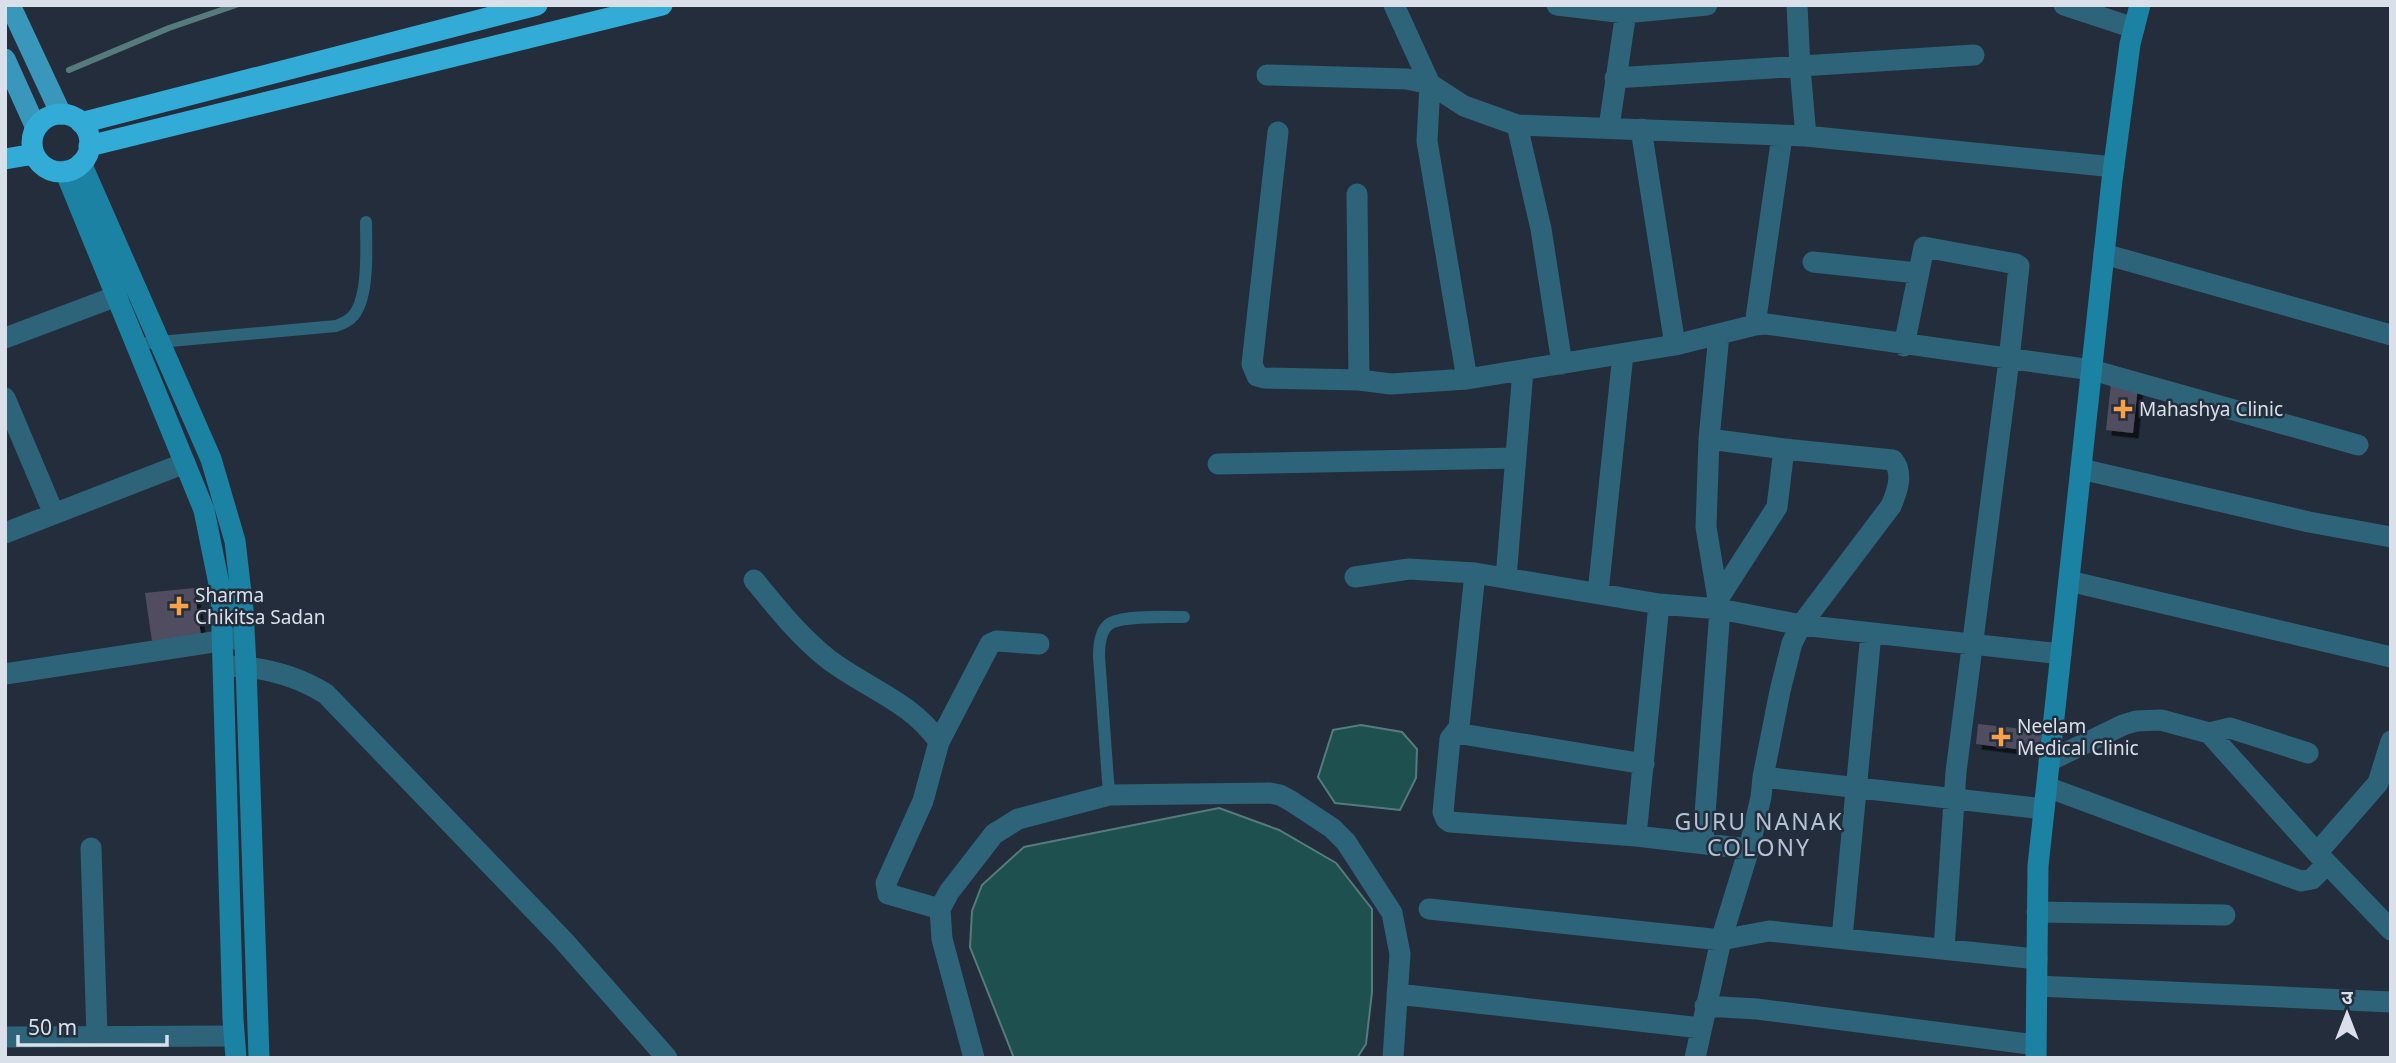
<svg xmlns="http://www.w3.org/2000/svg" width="2396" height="1063" viewBox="0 0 2396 1063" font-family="'Noto Sans','Noto Sans Devanagari',sans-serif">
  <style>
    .water { fill: #1d504f; stroke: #567b7d; stroke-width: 2 }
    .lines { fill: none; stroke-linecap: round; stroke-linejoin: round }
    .stream { stroke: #567b7d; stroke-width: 6 }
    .building { fill: #514e60; filter: url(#shadow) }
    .lane { stroke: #2d6479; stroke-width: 12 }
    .street { stroke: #2d6479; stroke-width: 21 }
    .secondary { stroke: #1b82a4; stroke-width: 21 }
    .primary { stroke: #3897ba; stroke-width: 21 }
    .highway { stroke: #32acd6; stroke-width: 21 }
    .poi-dot { fill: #f7a149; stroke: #232d3b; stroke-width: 2.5 }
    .labels { text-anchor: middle; stroke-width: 5; stroke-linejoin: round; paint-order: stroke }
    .poi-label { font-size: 19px; fill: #dae0e9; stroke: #232d3b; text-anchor: start }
    .quarter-label { font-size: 23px; letter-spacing: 2px; fill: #b5c1d4; stroke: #232d3b }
  </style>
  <defs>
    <filter id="shadow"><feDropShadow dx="5.5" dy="5.5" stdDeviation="0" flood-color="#0009"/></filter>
  </defs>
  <rect width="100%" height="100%" fill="#232d3b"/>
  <path class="water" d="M1361 725 1402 732 1417 749 1416 778 1400 810 1335 803 1318 777 1333 730Z
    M1219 808 1279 830 1336 863 1372 909V992L1366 1044 1357 1058H1014L970 947 972 911 982 885 1024 847Z"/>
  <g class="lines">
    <path class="stream" d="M69 70 169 28 236 5"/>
  </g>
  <path class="building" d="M2111 383 2138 386 2133 433 2106 430Z
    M194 588 201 635 152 641 145 593Z
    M1978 724 2042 731 2039 752 1976 744Z"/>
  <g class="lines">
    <path class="lane" d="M137 344 336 326C341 324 347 322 351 318 370 301 366 246 366 222
      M1109 795 1099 656C1099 646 1100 632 1108 625 1119 615 1167 617 1184 617"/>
    <path class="street" d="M1394 5 1430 84 1464 106 1517 125 1806 136 2114 167
      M1557 5 1625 13 1707 5
      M1797 5 1800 68 1806 136
      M2064 5 2134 28
      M1267 75 1407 79 1430 84 1427 141 1467 379
      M1615 78 1974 55
      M1517 125 1541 229 1562 364
      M1609 127 1627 5
      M1641 129 1675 345
      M1278 132 1252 364 1257 376 1264 378 1359 380 1391 384 1467 379 1675 345 1755 325 1766 324 2092 370 2358 445
      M1357 194 1359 380
      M2104 254 2391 335
      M1813 262 1917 273
      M1755 325 1782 136
      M1719 334 1709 439 1784 449
      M5 338 117 296
      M1904 346 1924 247 2016 264 2019 266 2009 360 1956 772 1944 949
      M5 398 54 514
      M1709 439 1706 527 1718 599
      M1218 464 1516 458
      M2081 469 2309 522 2391 537
      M5 533 185 463
      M1475 573 1459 727 1450 739 1443 812 1446 819 1450 822 1636 836 1749 849
      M1355 577 1409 569 1475 573 1659 604 1720 609 1801 625 2061 654
      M1506 578 1523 370
      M754 580C777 608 799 636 828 659 866 688 912 702 939 742
      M2069 581 2391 657
      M1598 593 1623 354
      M228 666C263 667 297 676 326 694L563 940 667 1058
      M5 674 239 638
      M1456 733 1644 764
      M2209 733 2230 728 2308 753
      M2049 761 2123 725 2136 721 2161 720 2209 733 2317 853 2391 930
      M1763 777 2044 809
      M2047 787 2301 881 2312 879 2327 864
      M1636 836 1659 604
      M91 848 97 1036
      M2317 853 2378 783 2391 741
      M940 909 888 894 886 883 923 801 939 742 990 644 997 641 1039 644
      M1429 909 1721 940 1769 931 2037 959
      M2037 912 2225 915
      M1842 938 1871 633
      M2037 986 2391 1002
      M1397 994 1701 1028
      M1705 1006 1757 1009 2036 1045
      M5 1037 234 1036
      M974 1058 942 939 940 909 949 892 994 834 1018 819 1109 795 1270 793 1280 795 1291 801 1332 828 1346 842 1392 913 1400 954 1393 1058
      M1695 1058 1721 940 1749 849 1761 797 1763 777 1780 691 1792 643 1801 625 1891 506C1897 492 1904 473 1893 460L1784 449 1777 507 1718 599 1720 609 1703 842"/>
    <path class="secondary" d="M81 163 211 459 235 541 243 610 246 666 259 1058
      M65 171 204 510 221 594 233 1019 236 1058
      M2036 1058 2038 866 2112 180 2130 44 2140 5"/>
    <path class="primary" d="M10 5 61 114
      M5 59 36 128"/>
    <path class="highway" d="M32 143a29 29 0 1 1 58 0a29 29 0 1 1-58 0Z
      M81 123 537 5
      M89 146 662 5
      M5 159 34 154"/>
  </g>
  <g class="poi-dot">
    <path d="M2119.5 398.5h7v7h7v7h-7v7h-7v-7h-7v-7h7z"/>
    <path d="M175.5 595.5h7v7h7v7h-7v7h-7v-7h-7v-7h7z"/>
    <path d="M1997.5 726.5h7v7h7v7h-7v7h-7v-7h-7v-7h7z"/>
  </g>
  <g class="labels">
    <g class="poi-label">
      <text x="2139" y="416">Mahashya Clinic</text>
      <text x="195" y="602">Sharma<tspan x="195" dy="22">Chikitsa Sadan</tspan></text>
      <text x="2017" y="733">Neelam<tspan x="2017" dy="22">Medical Clinic</tspan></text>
    </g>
    <g class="quarter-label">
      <text x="1759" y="830">GURU NANAK<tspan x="1759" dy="26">COLONY</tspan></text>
    </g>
  </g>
  <rect width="2396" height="1063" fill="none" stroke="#dae0e9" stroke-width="14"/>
  <g transform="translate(2347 1014)" stroke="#232d3b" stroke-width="5" paint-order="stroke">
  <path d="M0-5L12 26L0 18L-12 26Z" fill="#dae0e9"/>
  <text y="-10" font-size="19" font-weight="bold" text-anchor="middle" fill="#dae0e9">उ</text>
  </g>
  <path d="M18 1035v10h149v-10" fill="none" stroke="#dae0e9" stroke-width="3.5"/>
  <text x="28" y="1035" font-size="21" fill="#dae0e9" stroke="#232d3b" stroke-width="5" paint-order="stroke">50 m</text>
</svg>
